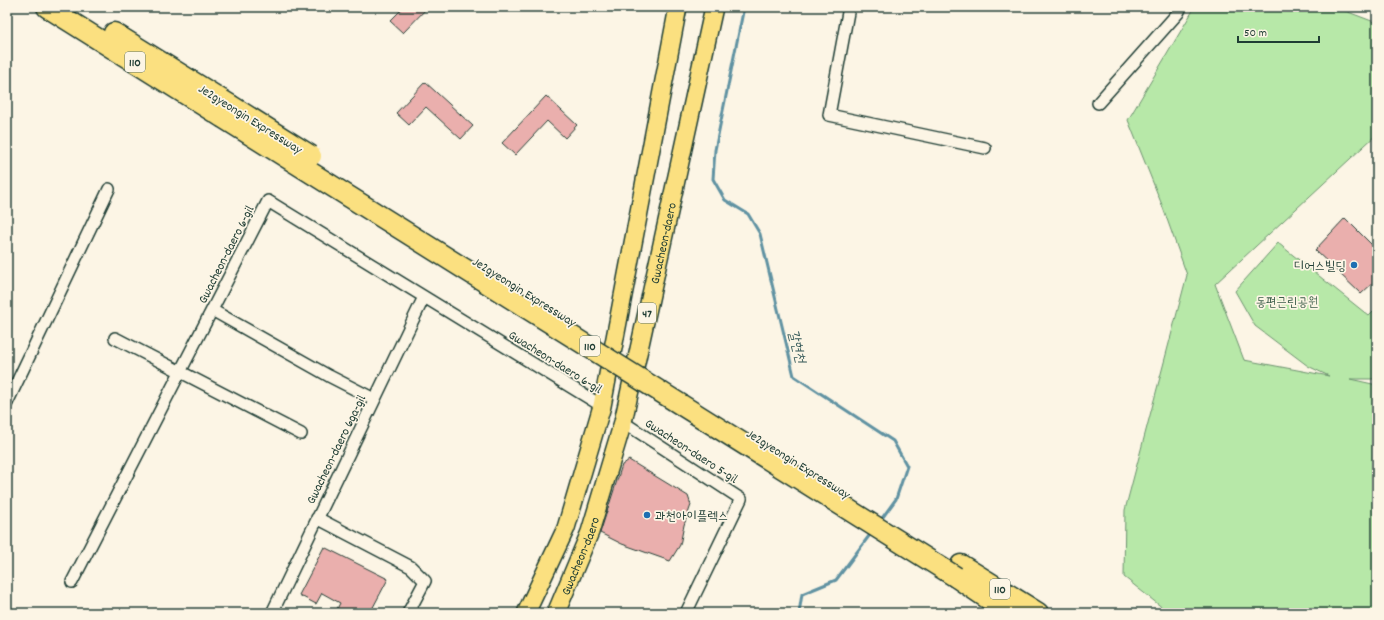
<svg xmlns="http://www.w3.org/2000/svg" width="1384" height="620" viewBox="0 0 1384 620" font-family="Dekko,'Poor Story',sans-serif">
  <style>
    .green { fill: #b7e8a8; stroke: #6b926e }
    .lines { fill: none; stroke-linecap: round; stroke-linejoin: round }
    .stream { stroke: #6092a2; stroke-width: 3 }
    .building { fill: #eaafad; stroke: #1f3d34 }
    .minor-casing { stroke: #1f3d34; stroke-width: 14 }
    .primary-casing { stroke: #1f3d34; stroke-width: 20 }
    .motorway-casing { stroke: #1f3d34; stroke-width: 23 }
    .minor { stroke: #fcf5e5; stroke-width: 11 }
    .primary { stroke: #fbe080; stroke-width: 17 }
    .motorway { stroke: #fbe080; stroke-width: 20 }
    .motorway-bridge-casing { stroke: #1f3d34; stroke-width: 23; stroke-linecap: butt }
    .motorway-bridge { stroke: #fbe080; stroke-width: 20 }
    .poi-dot { fill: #1f6fb2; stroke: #fcf5e5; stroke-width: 1.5 }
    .labels { text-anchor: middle; stroke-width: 3.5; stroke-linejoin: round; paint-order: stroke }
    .shield { fill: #fcf5e5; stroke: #617469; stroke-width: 1 }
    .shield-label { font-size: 12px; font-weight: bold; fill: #1f3d34 }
    .street-label { font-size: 13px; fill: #1f3d34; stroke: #fcf5e5 }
    .poi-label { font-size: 13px; fill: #1f3d34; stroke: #fcf5e5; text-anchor: end }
    .park-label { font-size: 13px; fill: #3d5f4b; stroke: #fcf5e5 }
    .water-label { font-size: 14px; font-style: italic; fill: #355959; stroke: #fcf5e5 }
  </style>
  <rect width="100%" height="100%" fill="#fcf5e5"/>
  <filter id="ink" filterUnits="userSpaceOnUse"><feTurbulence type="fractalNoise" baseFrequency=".025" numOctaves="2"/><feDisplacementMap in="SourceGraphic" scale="8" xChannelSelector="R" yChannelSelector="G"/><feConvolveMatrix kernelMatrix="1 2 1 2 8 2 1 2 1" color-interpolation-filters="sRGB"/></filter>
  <g filter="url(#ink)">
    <path class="green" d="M1195 7H1335L1377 23V134L1215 284 1244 360 1329 376 1308 366 1255 326 1235 291 1278 243 1369 316 1377 308V379H1350L1377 385V613H1169L1124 577 1125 510 1187 275 1162 205 1128 120Z"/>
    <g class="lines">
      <path class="stream" d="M744 7 715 150 713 179 725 200 748 214 760 234 794 376 893 441 907 466 896 499 880 521
        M799 613 802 594 836 580 872 532"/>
    </g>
    <path class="building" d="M404 7H428L403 33 390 21Z
      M425 82 473 126 461 139 426 107 409 125 396 113Z
      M546 96 577 125 565 138 547 121 515 155 502 143Z
      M1345 218 1377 250V279L1361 294 1315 250Z
      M629 460 688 496 691 505 684 525 680 545 670 561 622 544 600 533 622 465Z
      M324 547 388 579 370 613H335L340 603 322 593 316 604 299 595Z"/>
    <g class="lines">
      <g class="minor-casing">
        <path id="minor" d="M849 7 829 115 985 148
          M1098 103 1178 13 1181 7
          M212 310 329 376 374 399
          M115 338 301 434
          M7 403 109 189
          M623 422 741 499 686 613
          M317 518 411 567 425 581 408 613
          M72 582 268 201 602 406
          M272 613 424 297"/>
      </g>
      <g class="primary-casing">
        <g id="primary">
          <path d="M526 613 566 528 602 406 678 7"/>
          <path id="s1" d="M556 613 590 532 623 422 714 7"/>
        </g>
      </g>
      <g class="motorway-casing">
        <path id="motorway" d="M47 7 222 117
          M114 33 230 105
          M961 565 1038 613
          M956 577 1009 613"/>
      </g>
      <use href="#minor" class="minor"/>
      <use href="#primary" class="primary"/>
      <use href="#motorway" class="motorway"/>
      <g class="motorway-bridge-casing">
        <path id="motorway-bridge" d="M230 105 311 156
          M222 117 956 577"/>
      </g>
      <use href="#motorway-bridge" class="motorway-bridge"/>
    </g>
  </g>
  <g class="poi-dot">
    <circle cx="1354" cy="265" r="4"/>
    <circle cx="647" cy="515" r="4"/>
  </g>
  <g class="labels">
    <g class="shield">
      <rect x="125" y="52" width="20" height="20" rx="3"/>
      <rect x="638" y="303" width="18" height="20" rx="3"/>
      <rect x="580" y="336" width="20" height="20" rx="3"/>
      <rect x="990" y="579" width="20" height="20" rx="3"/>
    </g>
    <g class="shield-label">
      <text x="135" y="66">110</text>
      <text x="647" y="317">47</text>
      <text x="590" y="350">110</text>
      <text x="1000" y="593">110</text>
    </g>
    <g class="street-label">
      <text transform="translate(251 118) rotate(32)" y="5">Je2gyeongin Expressway</text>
      <text dy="5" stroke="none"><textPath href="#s1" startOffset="386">Gwacheon-daero</textPath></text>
      <text transform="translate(225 254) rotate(-63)" y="5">Gwacheon-daero 6-gil</text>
      <text transform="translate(525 291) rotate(32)" y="5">Je2gyeongin Expressway</text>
      <text transform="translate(556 361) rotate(32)" y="5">Gwacheon-daero 6-gil</text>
      <text transform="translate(335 449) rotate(-64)" y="5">Gwacheon-daero 6ga-gil</text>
      <text transform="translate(692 450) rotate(33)" y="5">Gwacheon-daero 5-gil</text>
      <text transform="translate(799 463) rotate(32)" y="5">Je2gyeongin Expressway</text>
      <text dy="5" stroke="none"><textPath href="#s1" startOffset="62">Gwacheon-daero</textPath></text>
    </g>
    <g class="poi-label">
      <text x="1346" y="270">디어스빌딩</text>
      <text x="655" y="520" text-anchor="start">과천아이플렉스</text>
    </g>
    <g class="park-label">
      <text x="1287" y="306">동편근린공원</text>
    </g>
    <g class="water-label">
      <text transform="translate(798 346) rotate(76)" y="5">갈현천</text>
    </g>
  </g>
  <rect width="1384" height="620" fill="none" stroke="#fcf5e5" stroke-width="24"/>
  <rect x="12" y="12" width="1360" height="596" fill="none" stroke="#1f3d34" stroke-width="1.5" filter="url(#ink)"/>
  <path d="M1238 36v6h81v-6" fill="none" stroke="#1f3d34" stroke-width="2"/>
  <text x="1244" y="36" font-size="12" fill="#1f3d34" stroke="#fcf5e5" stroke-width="3" paint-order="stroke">50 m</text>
</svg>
